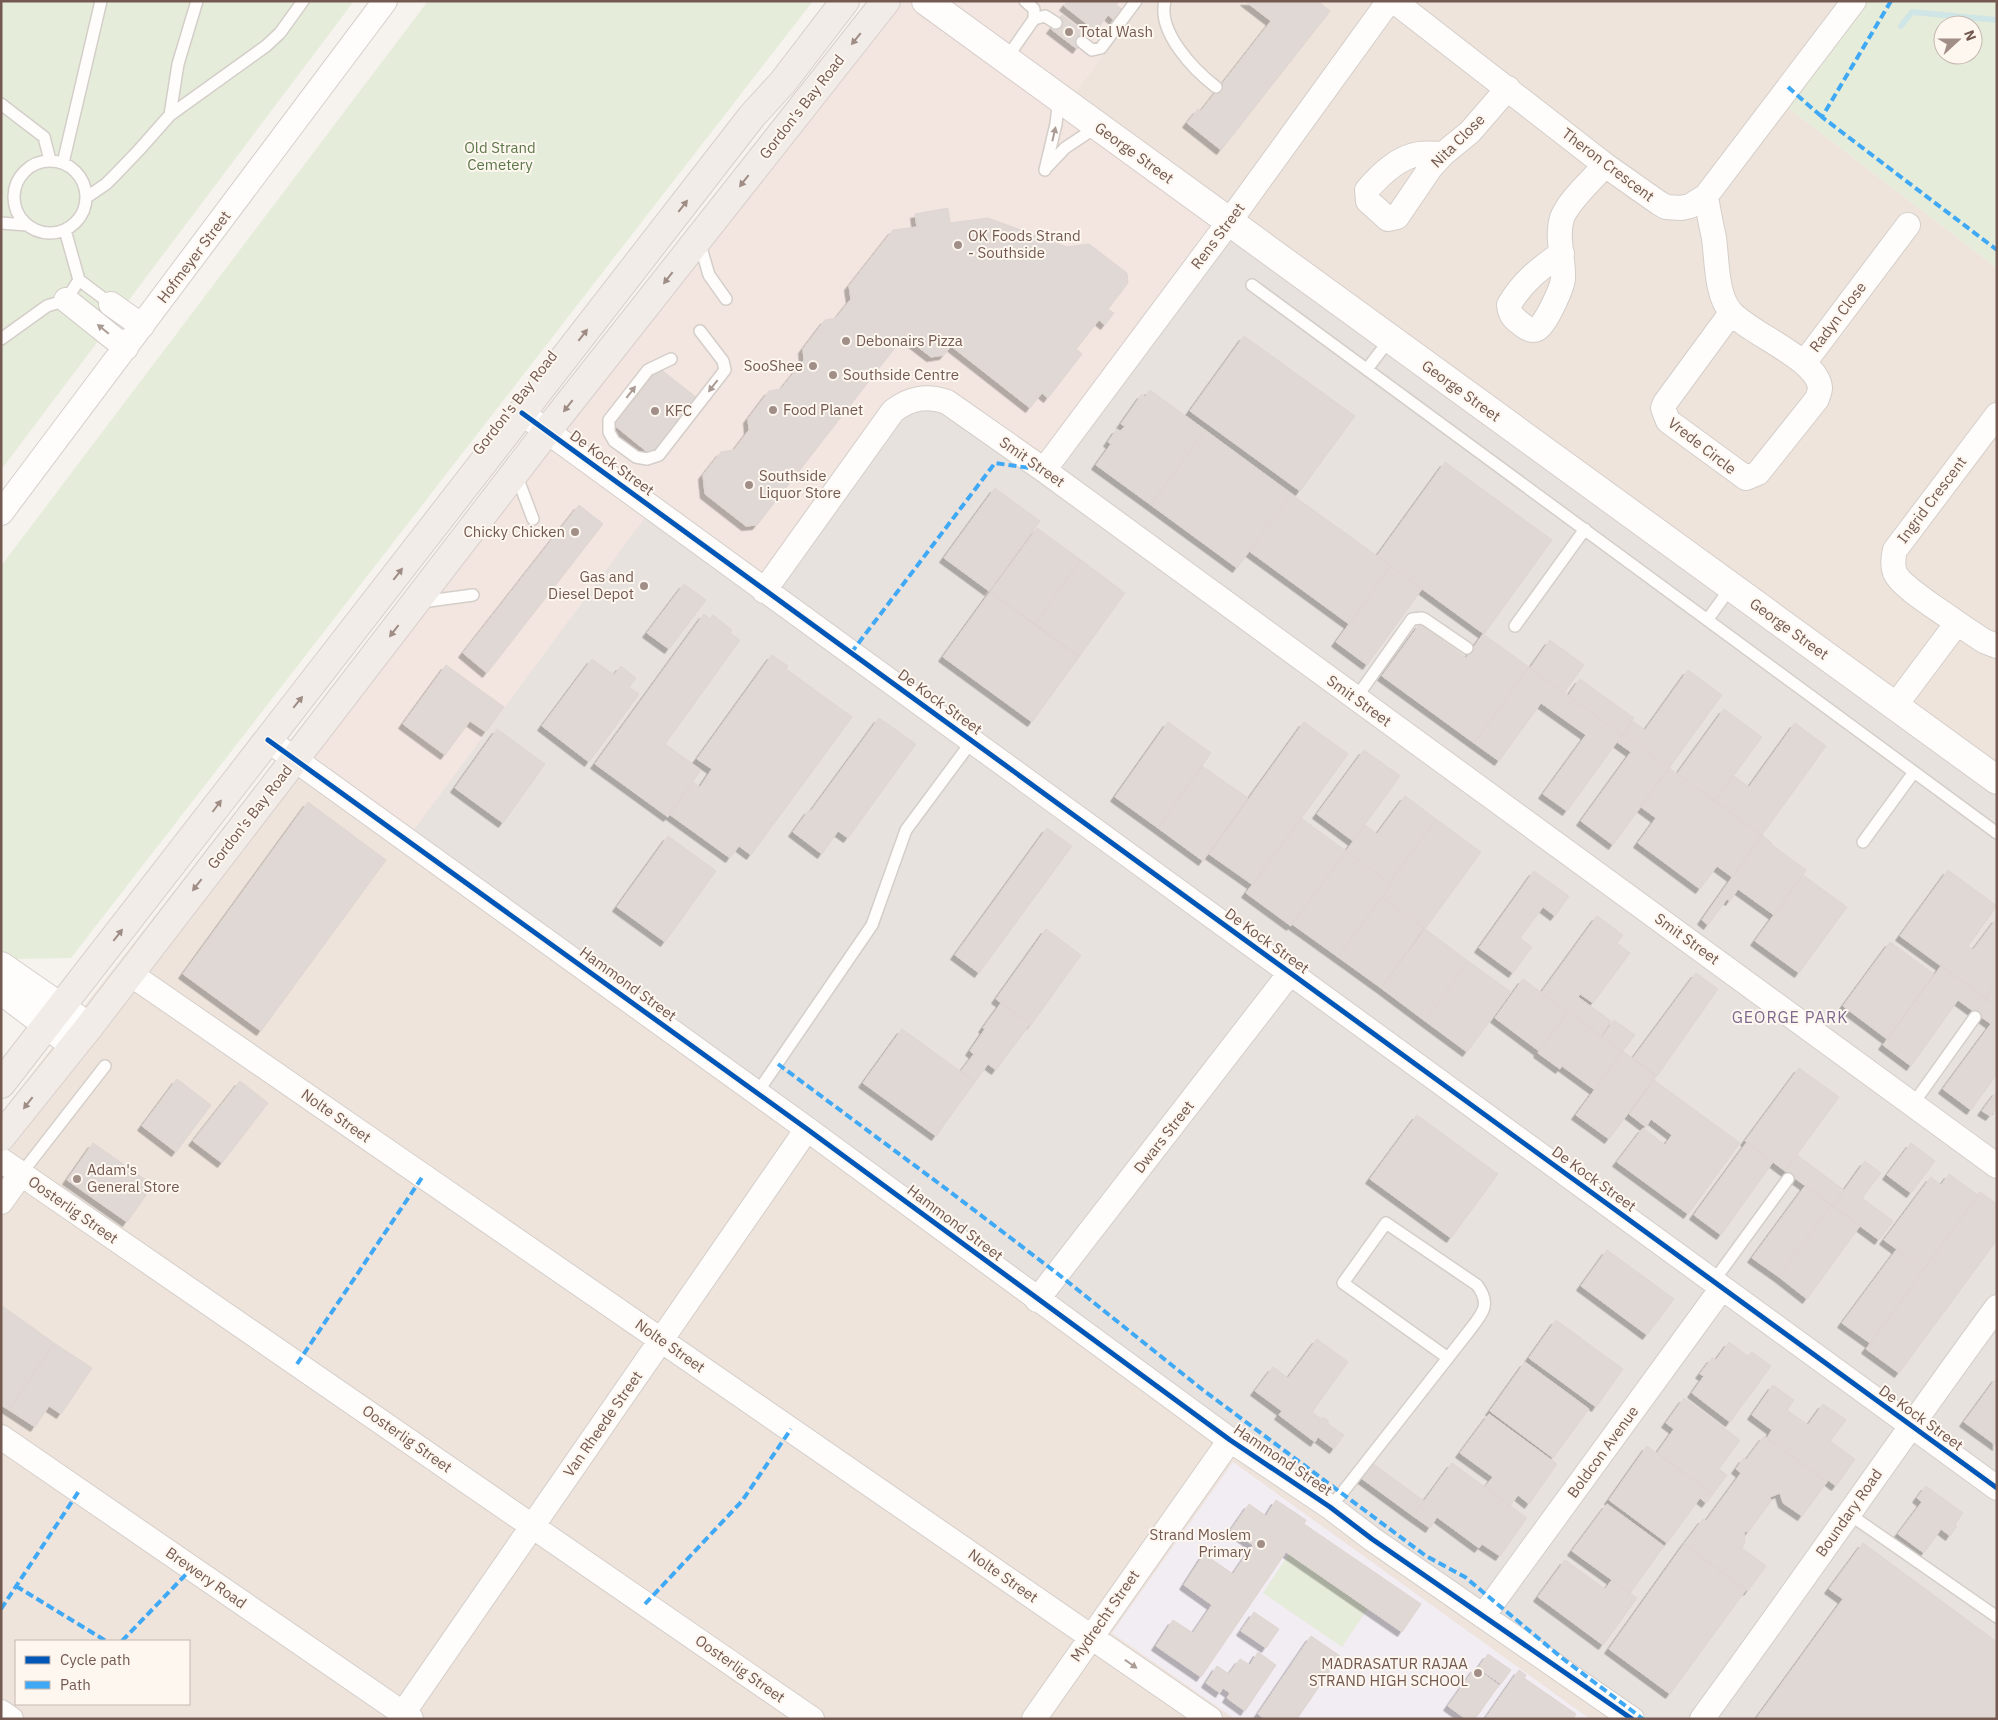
<svg xmlns="http://www.w3.org/2000/svg" width="1998" height="1720" viewBox="0 0 1998 1720" font-family="'IBM Plex Sans',sans-serif">
  <style>
    .residential { fill: #eee4dc; fill-rule: evenodd }
    .commercial { fill: #f3e5e0 }
    .industrial { fill: #e8e2df }
    .education { fill: #f2ecf3 }
    .green { fill: #e6ecda; fill-rule: evenodd }
    .lines { fill: none; stroke-linecap: round; stroke-linejoin: round }
    .stream { stroke: #d0e6e6; stroke-width: 6 }
    .building { fill: #e0d8d4; stroke: #dfd5d1; filter: url(#shadow) }
    .lane-casing { stroke: #d4cec9; stroke-width: 14 }
    .street-casing { stroke: #d4cec9; stroke-width: 26 }
    .secondary-casing { stroke: #d6ceca; stroke-width: 30 }
    .primary-casing { stroke: #d8cfcc; stroke-width: 30 }
    .lane { stroke: #fefdfc; stroke-width: 11 }
    .street { stroke: #fefdfc; stroke-width: 24 }
    .secondary { stroke: #fefdfc; stroke-width: 28 }
    .primary { stroke: #f1ece7; stroke-width: 28 }
    .quiet { stroke: #3fa9f5; stroke-width: 4; stroke-dasharray: 8 4; stroke-linecap: butt }
    .cycleway-casing { stroke: #fdf7f0; stroke-width: 8 }
    .cycleway { stroke: #0057b8; stroke-width: 5 }
    .oneway { fill: #9f8c85 }
    .oneway2 { fill: #ab9b95 }
    .poi-dot { fill: #a18f87; stroke: #fdf7f0; stroke-width: 2 }
    .labels { text-anchor: middle; stroke-width: 4; stroke-linejoin: round; paint-order: stroke }
    .poi-label { font-size: 15px; fill: #735950; stroke: #fdf7f0; text-anchor: start }
    .street-label { font-size: 15px; fill: #735950; stroke: #fdf7f0 }
    .park-label { font-size: 15px; fill: #5c7749; stroke: #fdf7f0 }
    .neighbourhood-label { font-size: 16px; letter-spacing: 1px; fill: #7d688e; stroke: #fdf7f0 }
  </style>
  <defs>
    <filter id="shadow"><feDropShadow dx="-4.5" dy="4.5" stdDeviation="0" flood-color="#0004"/></filter>
  </defs>
  <rect width="100%" height="100%" fill="#f6f2ee"/>
  <path class="residential" d="M1145 1H1866L1786 106 1997 268V775L1065 105Z
    M284 750 1638 1719H1V1113ZM16 1641H189V1704H16Z"/>
  <path class="commercial" d="M867 1H1145L1065 105 1233 224 1047 473 768 592 408 838 284 750Z"/>
  <path class="industrial" d="M1233 224 1997 775V1719H1638L408 838 652 508 768 592 891 420 927 402 1047 473Z"/>
  <path class="education" d="M1233 1462 1590 1719H1235L1112 1633Z"/>
  <path class="green" d="M1 1H354L1 470Z
    M428 1H813L71 958 16 959 1 949V566Z
    M1866 1H1997V268L1786 106ZM1943 25H1973V55H1943Z
    M1289 1554 1368 1608 1342 1647 1263 1593Z"/>
  <g class="lines">
    <path class="stream" d="M1901 26 1912 12 1997 20"/>
  </g>
  <path class="building" d="M1068 1H1119L1116 5 1122 9 1114 20 1108 15 1096 31 1064 6Z
    M1245 1H1318L1330 11 1221 150 1187 123 1198 109 1201 111 1271 21Z
    M1062 15 1087 35 1077 49 1051 29Z
    M948 208 950 223 988 218 1067 247 1089 244 1127 273 1128 283 1108 309 1114 313 1105 325 1099 320 1076 349 1082 354 1048 398 1042 393 1030 408 951 346 944 355 931 357 904 336 757 525 746 526 705 494 703 475 721 452 734 450 749 430 748 419 769 391 781 389 804 360 803 349 825 320 836 318 851 299 849 286 893 230 917 227 915 214Z
    M1244 336 1355 416 1300 491 1190 411Z
    M659 368 697 398 651 455 614 425Z
    M1150 390 1205 430 1151 505 1096 465 1111 444 1108 442 1117 429 1120 431 1125 426 1121 424 1142 394 1145 397Z
    M1205 430 1291 494 1237 568 1151 505Z
    M1445 462 1552 540 1484 634 1377 556Z
    M995 488 1040 521 989 591 944 558Z
    M1291 494 1391 566 1349 624 1249 551Z
    M579 505 603 524 487 673 463 653Z
    M1037 528 1081 560 1035 624 990 592Z
    M1081 560 1125 593 1079 657 1035 624Z
    M1391 566 1422 589 1367 665 1336 642Z
    M684 584 706 600 669 649 647 633Z
    M990 592 1079 657 1032 722 943 657Z
    M704 614 710 619 713 615 732 630 730 633 740 640 665 744 701 770 668 817 595 764Z
    M1420 624 1466 658 1483 634 1529 667 1474 743 1382 676Z
    M1550 640 1584 665 1564 693 1530 668Z
    M772 655 788 666 786 669 852 717 751 855 739 846 730 858 669 814 693 782 700 787 712 769 697 759Z
    M592 659 614 675 621 666 636 678 629 687 639 694 589 762 542 726Z
    M446 665 504 707 486 732 470 721 445 755 403 724Z
    M1529 667 1622 735 1567 811 1543 794 1586 735 1541 703 1499 761 1474 743Z
    M1688 670 1722 695 1669 768 1623 734 1632 721 1645 730Z
    M1580 679 1634 718 1622 735 1568 696Z
    M1724 709 1762 737 1715 801 1677 774Z
    M879 718 916 744 848 838 838 831 822 854 793 832 809 810 811 811Z
    M1168 722 1211 753 1158 828 1115 797Z
    M1304 722 1348 754 1253 885 1209 854Z
    M1795 723 1826 746 1762 835 1715 801 1734 776 1749 787Z
    M497 729 545 764 503 823 455 788Z
    M1623 734 1669 768 1613 845 1581 821 1631 752 1617 742Z
    M1364 750 1400 776 1353 841 1317 814Z
    M1202 766 1248 798 1203 861 1158 828Z
    M1669 768 1762 835 1732 877 1717 866 1700 889 1638 843 1656 818 1641 807Z
    M1405 796 1436 819 1389 883 1346 851 1365 825 1377 834Z
    M308 802 386 860 261 1031 183 974Z
    M1301 818 1346 851 1291 926 1246 893Z
    M1436 819 1481 852 1425 929 1382 897 1391 884 1389 883Z
    M1047 828 1072 846 979 973 955 955Z
    M1762 835 1772 843 1771 844 1806 870 1774 915 1738 889 1730 901 1727 899 1708 925 1702 920Z
    M668 836 716 871 665 942 617 907Z
    M1346 851 1391 884 1338 957 1292 924Z
    M1948 870 1997 906 1968 946 1973 950 1997 918V982L1985 998 1900 936Z
    M1534 871 1569 896 1555 916 1543 907 1520 938 1532 947 1513 973 1479 948Z
    M1803 875 1847 907 1799 973 1755 941Z
    M1382 897 1424 928 1381 988 1338 957Z
    M1597 916 1623 935 1617 943 1630 953 1593 1003 1580 994 1578 997 1611 1021 1601 1036 1541 993Z
    M1046 929 1081 955 1031 1025 996 999Z
    M1425 929 1468 961 1425 1021 1381 988Z
    M1890 942 1934 974 1887 1039 1843 1006Z
    M1468 961 1511 992 1467 1052 1425 1021Z
    M1941 966 1997 1007V1074L1971 1110 1943 1089 1991 1024 1958 1000 1911 1066 1883 1045Z
    M1696 973 1718 989 1657 1076 1633 1058Z
    M1523 979 1568 1012 1539 1051 1495 1018Z
    M1997 982V1007L1985 998Z
    M1001 1003 1030 1024 996 1070 988 1064 975 1082 961 1071 974 1054 970 1051 985 1029 983 1028Z
    M1568 1012 1622 1052 1595 1090 1562 1066 1560 1069 1538 1053Z
    M1614 1020 1635 1035 1622 1052 1602 1037Z
    M902 1029 975 1082 936 1136 863 1083Z
    M1623 1051 1656 1076 1609 1139 1576 1115Z
    M1799 1068 1839 1097 1785 1171 1745 1141Z
    M177 1079 211 1105 176 1152 142 1126Z
    M1654 1080 1740 1143 1688 1214 1617 1162 1643 1128 1665 1145 1672 1135 1651 1119 1646 1127 1629 1114Z
    M240 1081 268 1103 222 1163 193 1141Z
    M1997 1091V1110L1996 1109 1990 1116 1982 1111Z
    M1417 1115 1498 1174 1451 1238 1370 1179Z
    M1747 1142 1773 1162 1721 1235 1694 1215Z
    M93 1143 153 1185 127 1222 67 1180Z
    M1911 1143 1935 1161 1911 1193 1887 1175Z
    M1797 1155 1844 1190 1833 1206 1785 1171Z
    M1865 1161 1881 1173 1862 1198 1893 1221 1879 1240 1833 1206Z
    M1949 1174 1978 1195 1924 1269 1884 1240 1931 1177 1941 1185Z
    M1805 1186 1831 1205 1779 1277 1752 1258Z
    M1980 1192 1997 1204V1240L1899 1373 1866 1349Z
    M1831 1205 1860 1226 1807 1299 1779 1277Z
    M1897 1249 1924 1269 1870 1343 1842 1323Z
    M1607 1250 1674 1299 1647 1335 1581 1286Z
    M1 1305 54 1343 9 1410 1 1405Z
    M1556 1320 1623 1369 1596 1407 1529 1358Z
    M1317 1339 1348 1362 1312 1412 1321 1419 1323 1417 1329 1421 1327 1423 1344 1435 1334 1449 1318 1437 1315 1442 1279 1415 1282 1411 1255 1391 1273 1367 1288 1378Z
    M1729 1342 1748 1356 1752 1352 1771 1366 1730 1422 1692 1393 1704 1376 1700 1374 1712 1358 1716 1360Z
    M54 1343 92 1368 61 1414 49 1406 35 1427 9 1410Z
    M1525 1362 1589 1409 1553 1458 1490 1411Z
    M1997 1377V1446L1964 1422Z
    M1773 1385 1794 1400 1787 1410 1808 1425 1823 1404 1846 1420 1830 1441 1855 1459 1836 1486 1828 1480 1827 1482 1767 1438 1772 1430 1752 1415Z
    M1684 1398 1740 1440 1719 1469 1727 1475 1713 1494 1657 1453 1674 1429 1666 1423Z
    M1489 1414 1557 1464 1529 1504 1518 1495 1510 1506 1485 1487 1493 1477 1460 1453Z
    M1764 1436 1827 1482 1802 1516 1783 1503 1780 1493 1770 1497 1771 1501 1749 1531 1744 1532 1745 1542 1742 1548 1766 1566 1748 1591 1684 1544 1703 1519 1706 1521 1741 1473 1736 1469 1744 1458 1746 1460Z
    M1647 1446 1713 1494 1706 1503 1700 1498 1667 1543 1609 1500Z
    M1372 1463 1424 1501 1413 1516 1361 1478Z
    M1452 1463 1527 1518 1500 1556 1482 1544 1479 1548 1437 1517 1430 1528 1413 1516Z
    M1926 1486 1963 1513 1955 1524 1957 1526 1950 1536 1941 1529 1924 1553 1898 1534 1922 1502 1917 1498Z
    M1276 1500 1306 1520 1304 1524 1421 1604 1402 1632 1286 1552 1201 1677 1156 1646 1173 1620 1193 1633 1212 1605 1184 1585 1204 1554 1233 1574 1253 1545 1231 1530 1249 1504 1266 1516Z
    M1607 1504 1664 1546 1630 1593 1572 1551Z
    M1863 1543 1997 1642V1719H1756L1843 1599 1829 1589Z
    M1684 1544 1746 1590 1670 1694 1609 1649Z
    M1565 1560 1605 1589 1612 1580 1637 1598 1603 1645 1538 1597Z
    M1254 1612 1279 1629 1266 1648 1241 1631Z
    M1311 1636 1340 1656 1297 1719H1265L1258 1714Z
    M1258 1652 1276 1665 1245 1711 1227 1698 1230 1693 1223 1688 1220 1693 1206 1683 1217 1666 1229 1674 1240 1659 1250 1665Z
    M1488 1654 1511 1670 1501 1684 1478 1668Z
    M1475 1668 1499 1685 1475 1719H1466L1448 1706Z
    M1519 1670 1526 1675 1524 1678 1576 1714 1573 1719H1485Z"/>
  <g class="lines">
    <g class="lane-casing">
      <path id="lane" d="M1165 1C1157 32 1194 70 1216 87
        M1034 19 1045 16 1056 23
        M1082 42 1092 50 1101 48 1136 1
        M1006 59 1034 19V9L1025 1
        M1 104 44 137 50 160
        M170 115 266 46 280 33 303 1
        M14 197a36 36 0 1 1 72 0a36 36 0 1 1-72 0Z
        M63 163 101 1
        M1047 167 1065 148 1098 126
        M1045 170 1056 124 1059 98
        M87 197 106 184 116 174 139 150 170 115 178 64 197 1
        M1 223 27 225
        M699 241 709 275 726 299
        M79 280 111 304
        M1252 285 1997 833
        M1 339 47 306 66 300 79 280 65 230
        M671 359 648 370 609 420V432L614 441 636 457 647 459 659 455 725 370 723 361 700 331
        M1367 369 1390 339
        M516 474 533 519
        M421 602 473 595
        M1708 619 1731 587
        M1515 626 1585 529
        M1356 698 1412 619 1422 618 1426 620 1467 648
        M1863 842 1914 772
        M757 1093 872 925 906 830 972 741
        M1913 1104 1975 1017
        M21 1174 105 1066
        M1713 1282 1788 1179
        M1330 1507 1342 1493 1469 1331C1482 1314 1492 1305 1477 1285L1386 1223 1343 1283 1448 1358
        M1849 1514 1997 1617"/>
    </g>
    <g class="street-casing">
      <path id="street" d="M1394 1 1605 165 1659 203 1666 207 1681 208 1690 206 1706 196 1854 1
        M1443 154C1435 154 1426 153 1419 154 1398 157 1380 175 1367 190L1368 201 1388 219 1397 217 1431 167 1443 154 1470 132 1508 88
        M1706 196C1708 210 1711 224 1714 238 1717 259 1716 296 1731 312 1750 334 1818 359 1820 388 1820 391 1818 396 1817 399L1758 473 1746 478 1668 421 1663 408 1665 403 1731 313
        M1562 253C1540 268 1522 282 1509 305 1510 314 1513 318 1520 323 1525 327 1531 332 1537 329 1545 326 1562 288 1563 279 1564 259 1556 237 1562 218 1568 201 1593 179 1605 165
        M66 300 126 348
        M111 304 142 326
        M1804 363 1908 225
        M522 413 1997 1488
        M1044 470 1229 222 1389 1
        M1 513 385 1
        M764 591 893 411C910 398 926 395 947 402L1044 470 1997 1166
        M1957 623C1943 612 1902 588 1895 573 1892 565 1893 558 1895 550L1997 415
        M1895 706 1957 623 1984 641 1997 646
        M268 740 807 1129 1230 1440 1330 1507 1372 1539 1632 1719
        M129 973 1210 1719
        M1 1160 812 1719
        M1 1202 21 1174
        M1037 1300 1290 973
        M1 1437 411 1719
        M1483 1616 1722 1288
        M1 1712 11 1719
        M399 1719 807 1129
        M1034 1719 1230 1440
        M1702 1719C1802 1583 1897 1443 1997 1307"/>
    </g>
    <g class="secondary-casing">
      <path id="secondary" d="M926 1 1997 780
        M1 966 89 1027
        M1 990 74 1045"/>
    </g>
    <g class="primary-casing">
      <path id="primary" d="M1 1084 752 116 783 82 845 1
        M1 1137 89 1027 547 431 886 1"/>
    </g>
    <use href="#lane" class="lane"/>
    <use href="#street" class="street"/>
    <use href="#secondary" class="secondary"/>
    <use href="#primary" class="primary"/>
    <path class="quiet" d="M1891 1 1822 117 1997 250
      M1788 87 1822 117
      M851 653 995 463 1044 470
      M778 1064 949 1191 1058 1274 1203 1390 1426 1556 1465 1577 1562 1658 1643 1719
      M297 1364 423 1176
      M16 1586 106 1641
      M645 1604 742 1501 791 1429
      M1 1609 79 1491
      M122 1641 192 1568"/>
    <g class="cycleway-casing">
      <path id="cycleway" d="M522 413 1997 1488
        M268 740 807 1129 1230 1440 1330 1507 1372 1539 1632 1719"/>
    </g>
    <use href="#cycleway" class="cycleway"/>
  </g>
  <defs><path id="oneway-solid" d="M-6-.8H1V-3.2L6.5 0L1 3.2V.8H-6Z" transform="scale(1.25)"/></defs>
  <g class="oneway">
    <use href="#oneway-solid" transform="translate(856 39) rotate(129)"/>
    <use href="#oneway-solid" transform="translate(744 181) rotate(128)"/>
    <use href="#oneway-solid" transform="translate(683 206) rotate(-52)"/>
    <use href="#oneway-solid" transform="translate(668 278) rotate(128)"/>
    <use href="#oneway-solid" transform="translate(583 335) rotate(-52)"/>
    <use href="#oneway-solid" transform="translate(568 406) rotate(128)"/>
    <use href="#oneway-solid" transform="translate(398 574) rotate(-52)"/>
    <use href="#oneway-solid" transform="translate(394 631) rotate(128)"/>
    <use href="#oneway-solid" transform="translate(298 702) rotate(-51)"/>
    <use href="#oneway-solid" transform="translate(217 806) rotate(-53)"/>
    <use href="#oneway-solid" transform="translate(197 885) rotate(128)"/>
    <use href="#oneway-solid" transform="translate(118 935) rotate(-52)"/>
    <use href="#oneway-solid" transform="translate(28 1103) rotate(128)"/>
  </g>
  <g class="oneway2">
    <use href="#oneway-solid" transform="translate(1054 134) rotate(-77)"/>
    <use href="#oneway-solid" transform="translate(103 329) rotate(-141)"/>
    <use href="#oneway-solid" transform="translate(713 386) rotate(128)"/>
    <use href="#oneway-solid" transform="translate(631 392) rotate(-52)"/>
    <use href="#oneway-solid" transform="translate(1131 1664) rotate(35)"/>
  </g>
  <g class="poi-dot">
    <circle cx="1069" cy="32" r="5"/>
    <circle cx="958" cy="245" r="5"/>
    <circle cx="846" cy="341" r="5"/>
    <circle cx="813" cy="366" r="5"/>
    <circle cx="833" cy="375" r="5"/>
    <circle cx="773" cy="410" r="5"/>
    <circle cx="655" cy="411" r="5"/>
    <circle cx="749" cy="485" r="5"/>
    <circle cx="575" cy="532" r="5"/>
    <circle cx="644" cy="586" r="5"/>
    <circle cx="77" cy="1179" r="5"/>
    <circle cx="1261" cy="1544" r="5"/>
    <circle cx="1478" cy="1673" r="5"/>
  </g>
  <g class="labels">
    <g class="poi-label">
      <text x="1079" y="37">Total Wash</text>
      <text x="968" y="241">OK Foods Strand<tspan x="968" dy="17">- Southside</tspan></text>
      <text x="856" y="346">Debonairs Pizza</text>
      <text x="803" y="371" text-anchor="end">SooShee</text>
      <text x="843" y="380">Southside Centre</text>
      <text x="783" y="415">Food Planet</text>
      <text x="665" y="416">KFC</text>
      <text x="759" y="481">Southside<tspan x="759" dy="17">Liquor Store</tspan></text>
      <text x="565" y="537" text-anchor="end">Chicky Chicken</text>
      <text x="634" y="582" text-anchor="end">Gas and<tspan x="634" dy="17">Diesel Depot</tspan></text>
      <text x="87" y="1175">Adam's<tspan x="87" dy="17">General Store</tspan></text>
      <text x="1251" y="1540" text-anchor="end">Strand Moslem<tspan x="1251" dy="17">Primary</tspan></text>
      <text x="1468" y="1669" text-anchor="end">MADRASATUR RAJAA<tspan x="1468" dy="17">STRAND HIGH SCHOOL</tspan></text>
    </g>
    <g class="street-label">
      <text transform="translate(802 107) rotate(-52)" y="5">Gordon's Bay Road</text>
      <text transform="translate(1458 141) rotate(-45)" y="5">Nita Close</text>
      <text transform="translate(1134 153) rotate(36)" y="5">George Street</text>
      <text transform="translate(1608 165) rotate(37)" y="5">Theron Crescent</text>
      <text transform="translate(1218 236) rotate(-53)" y="5">Rens Street</text>
      <text transform="translate(194 257) rotate(-53)" y="5">Hofmeyer Street</text>
      <text transform="translate(1838 317) rotate(-53)" y="5">Radyn Close</text>
      <text transform="translate(1461 391) rotate(36)" y="5">George Street</text>
      <text transform="translate(515 403) rotate(-52)" y="5">Gordon's Bay Road</text>
      <text transform="translate(1702 446) rotate(38)" y="5">Vrede Circle</text>
      <text transform="translate(1032 462) rotate(35)" y="5">Smit Street</text>
      <text transform="translate(612 463) rotate(36)" y="5">De Kock Street</text>
      <text transform="translate(1932 500) rotate(-53)" y="5">Ingrid Crescent</text>
      <text transform="translate(1789 629) rotate(36)" y="5">George Street</text>
      <text transform="translate(1359 701) rotate(36)" y="5">Smit Street</text>
      <text transform="translate(940 702) rotate(36)" y="5">De Kock Street</text>
      <text transform="translate(250 817) rotate(-52)" y="5">Gordon's Bay Road</text>
      <text transform="translate(1687 939) rotate(36)" y="5">Smit Street</text>
      <text transform="translate(1267 941) rotate(36)" y="5">De Kock Street</text>
      <text transform="translate(628 984) rotate(36)" y="5">Hammond Street</text>
      <text transform="translate(336 1116) rotate(35)" y="5">Nolte Street</text>
      <text transform="translate(1164 1137) rotate(-52)" y="5">Dwars Street</text>
      <text transform="translate(1594 1179) rotate(36)" y="5">De Kock Street</text>
      <text transform="translate(73 1210) rotate(35)" y="5">Oosterlig Street</text>
      <text transform="translate(955 1223) rotate(37)" y="5">Hammond Street</text>
      <text transform="translate(670 1346) rotate(35)" y="5">Nolte Street</text>
      <text transform="translate(1921 1418) rotate(36)" y="5">De Kock Street</text>
      <text transform="translate(603 1424) rotate(-55)" y="5">Van Rheede Street</text>
      <text transform="translate(407 1439) rotate(35)" y="5">Oosterlig Street</text>
      <text transform="translate(1603 1452) rotate(-54)" y="5">Boldcon Avenue</text>
      <text transform="translate(1283 1460) rotate(34)" y="5">Hammond Street</text>
      <text transform="translate(1849 1513) rotate(-55)" y="5">Boundary Road</text>
      <text transform="translate(1003 1576) rotate(35)" y="5">Nolte Street</text>
      <text transform="translate(206 1578) rotate(35)" y="5">Brewery Road</text>
      <text transform="translate(1105 1616) rotate(-55)" y="5">Mydrecht Street</text>
      <text transform="translate(740 1669) rotate(35)" y="5">Oosterlig Street</text>
    </g>
    <g class="park-label">
      <text x="500" y="153">Old Strand<tspan x="500" dy="17">Cemetery</tspan></text>
    </g>
    <g class="neighbourhood-label">
      <text x="1790" y="1023">GEORGE PARK</text>
    </g>
  </g>
  <rect width="1998" height="1720" fill="none" stroke="#735950" stroke-width="5"/>
  <rect x="15" y="1640" width="175" height="65" fill="#fdf7f0" stroke="#c6b8b0"/>
  <rect x="25" y="1656" width="25" height="8" fill="#0057b8" stroke="#c6b8b0"/>
  <text x="60" y="1665" font-size="15" fill="#735950">Cycle path</text>
  <rect x="25" y="1681" width="25" height="8" fill="#3fa9f5" stroke="#c6b8b0"/>
  <text x="60" y="1690" font-size="15" fill="#735950">Path</text>
  <g transform="translate(1958 40) rotate(69)"><circle r="24" fill="#fdf7f0" stroke="#c6b8b0"/>
  <path d="M0-4L9 19L0 12L-9 19Z" fill="#a18f87"/>
  <text y="-8" font-size="14" font-weight="bold" text-anchor="middle" fill="#735950">N</text>
  </g>
</svg>
